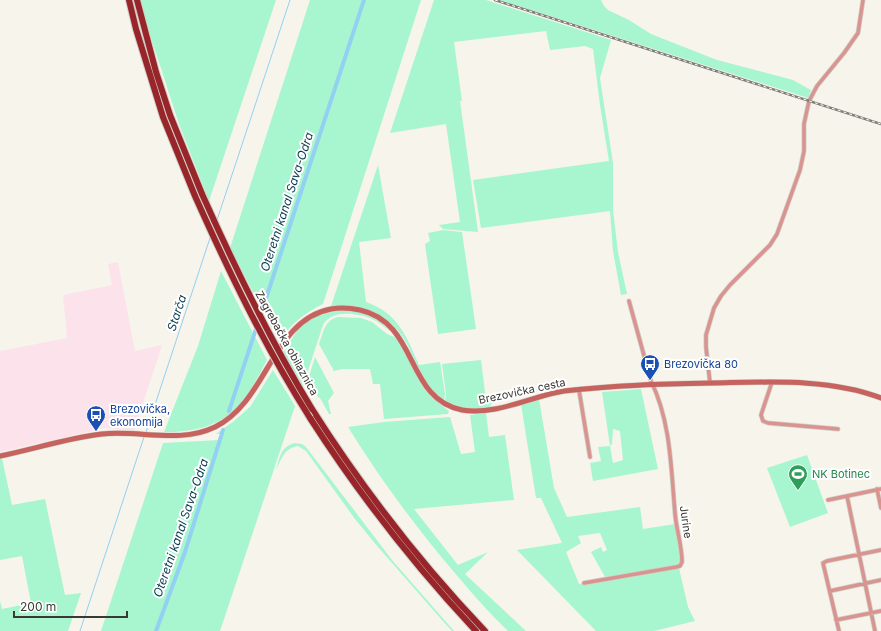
<svg xmlns="http://www.w3.org/2000/svg" width="881" height="631" viewBox="0 0 881 631" font-family="Inter,sans-serif">
  <style>
    .commercial { fill: #fce3eb }
    .green { fill: #a7f6cf; fill-rule: evenodd }
    .lines { fill: none; stroke-linecap: round; stroke-linejoin: round }
    .stream { stroke: #93d0f1; stroke-width: 1 }
    .canal { stroke: #93d0f1; stroke-width: 4 }
    .minor-casing { stroke: #d1cfc8; stroke-width: 5 }
    .secondary-casing { stroke: #d1cfc8; stroke-width: 6 }
    .motorway-casing { stroke: #d1cfc8; stroke-width: 8 }
    .minor { stroke: #da9490; stroke-width: 3.5 }
    .secondary { stroke: #c7635f; stroke-width: 5 }
    .motorway { stroke: #98252a; stroke-width: 6 }
    .rail-casing { stroke: #7f7d78; stroke-width: 2.5 }
    .rail { stroke: #fff; stroke-width: 1; stroke-dasharray: 3; stroke-linecap: butt }
    .motorway-bridge-casing { stroke: #d1cfc8; stroke-width: 8; stroke-linecap: butt }
    .motorway-bridge { stroke: #98252a; stroke-width: 6 }
    .labels { text-anchor: middle; stroke-width: 4; stroke-linejoin: round; paint-order: stroke }
    .street-label { font-size: 11px; fill: #3a3936; stroke: #fff }
    .transit-label { font-size: 11px; fill: #164399; stroke: #fff; text-anchor: start }
    .leisure-label { font-size: 11px; fill: #27864d; stroke: #fff; text-anchor: start }
    .water-label { font-size: 12px; font-style: italic; fill: #083b51; stroke: #fff }
  </style>
  <rect width="100%" height="100%" fill="#f7f4ec"/>
  <path class="commercial" d="M118 262 135 351 162 345 134 431 105 428 0 452V351L67 338 63 295 112 285 108 264Z"/>
  <path class="green" d="M140 0H276L209 201 179 124 143 13Z
    M310 0H421L323 304C304 313 291 324 279 341L230 248Z
    M434 0H486L611 40 600 78 613 163V210L618 252 627 294 621 295 613 251 610 211 481 228 473 180 609 161 600 105 593 49 585 46 550 50 546 31 454 42 462 101H460L478 232 443 229 439 225 460 222 446 124 390 133Z
    M500 0H601L604 6 608 10 629 20 651 34 717 60 793 80 811 90 808 98Z
    M378 165 391 238 359 242 366 302C399 314 406 336 419 365L440 362 445 394 444 401C439 397 434 393 430 388 420 375 415 359 407 344 391 314 364 304 331 306Z
    M443 230 462 232 476 329 438 334 425 244 430 241 428 233Z
    M221 271 267 360C241 410 224 432 164 432L198 346Z
    M347 310C364 312 378 318 390 331 384 327 379 322 372 319 359 313 331 309 323 325L303 386 283 353C289 345 294 333 301 327 313 315 330 311 347 310Z
    M338 317 361 318 372 322 387 334 397 338 404 348 417 376 426 391 432 398 449 411 448 414 384 419 380 384H373L370 369H342L334 371 319 344C324 331 324 321 338 317Z
    M315 357 334 393 328 401 331 414H329L320 398 318 397 310 382 308 380Z
    M481 360 486 400 494 398C492 401 492 405 489 407 478 414 456 406 445 401L446 394 442 364Z
    M273 370 295 406 220 631H101L163 443 220 440 222 434H216L234 421 250 407Z
    M641 389 658 469 593 481 590 463 601 461 598 447 610 446 602 392ZM613 429 620 431 623 460 613 463 610 446 612 444Z
    M539 399 554 488 567 517 640 507 643 529 675 524 681 554V562L679 564 667 567 605 577 591 552 601 547 603 552 607 550 600 533 578 536 581 543 566 552 579 584 679 568 688 607 695 621 654 631H596L517 550 562 543 541 498H536L521 404Z
    M486 413 489 437 505 435 514 500 414 509 458 565 488 552 465 574 526 631H508C489 613 471 592 454 572 414 525 381 480 348 427L384 422 450 417 461 454 475 452 470 415Z
    M294 443 302 444 306 447 392 560 454 631H452L442 620 378 547 355 519 306 451 298 446C284 448 281 460 276 470 280 457 280 448 294 443Z
    M807 455 828 513 790 527 767 468Z
    M0 458H2L12 505 45 499 65 595 81 593 68 631H0V601L2 609 31 603 22 556 0 560Z"/>
  <g class="lines">
    <path class="stream" d="M217 220 290 0
      M146 432 210 238
      M80 631 144 437"/>
    <path class="canal" d="M229 411 364 0
      M156 631 185 552 223 430"/>
    <g class="minor-casing">
      <path id="minor" d="M772 382 761 415 763 421 768 423 838 429
        M710 383 706 347V335L714 308 721 296 730 285 770 245 777 234 800 170 804 151V124L809 101 817 86 844 53 858 33 863 0
        M579 390 590 457
        M877 489 881 508
        M847 496 875 631
        M828 500 881 489
        M584 583 676 567 680 566 682 562C682 545 676 529 675 513 671 469 671 422 651 381L629 301
        M830 591 881 580
        M836 620 881 611
        M839 631 823 563 827 561 881 550"/>
    </g>
    <g class="secondary-casing">
      <path id="secondary" d="M0 456C34 449 68 438 102 434 140 430 180 444 215 427 268 401 272 320 331 309 341 307 351 308 360 310 419 323 405 399 462 410 495 416 532 396 564 391 614 385 664 384 713 383 767 382 830 378 881 398"/>
    </g>
    <g class="motorway-casing">
      <path id="motorway" d="M129 0 136 29 163 117 195 196
        M137 0 156 72 170 115 202 194
        M312 409C363 489 420 563 485 631
        M310 418C359 494 414 565 476 631"/>
    </g>
    <use href="#minor" class="minor"/>
    <use href="#secondary" class="secondary"/>
    <use href="#motorway" class="motorway"/>
    <g class="rail-casing">
      <path id="rail" d="M495 0 881 124"/>
    </g>
    <use href="#rail" class="rail"/>
    <g class="motorway-bridge-casing">
      <path id="motorway-bridge" d="M202 194C235 268 270 340 312 409
        M195 196C229 272 265 347 310 418"/>
    </g>
    <use href="#motorway-bridge" class="motorway-bridge"/>
  </g>
  <defs>
    <g id="bus-pin" transform="scale(1)"><path d="M0 17L-7.5 6A9.5 9.5 0 1 1 7.5 6Z" fill="#1a4fb4" stroke="#fff"/><path d="M-5-6H5V4H4V6H2V4H-2V6H-4V4H-5ZM-3.5-4V0h7V-4ZM-3.5 1.2v1.5H-2V1.2ZM2 1.2v1.5H3.5V1.2Z" fill="#fff"/></g>
    <g id="stadium-pin" transform="scale(1)"><path d="M0 17L-7.5 6A9.5 9.5 0 1 1 7.5 6Z" fill="#2e9e5b" stroke="#fff"/><path d="M0-5a6.5 5 0 1 0 0 10a6.5 5 0 1 0 0-10ZM-3.5-1.8h7v3.6h-7Z" fill="#fff"/></g>
  </defs>
  <g fill-rule="evenodd">
    <use href="#bus-pin" x="650" y="364"/>
    <use href="#bus-pin" x="96" y="415"/>
    <use href="#stadium-pin" x="798" y="474"/>
  </g>
  <g class="labels">
    <g class="street-label">
      <text transform="translate(287 343) rotate(61)" y="4">Zagrebačka obilaznica</text>
      <text transform="translate(522 391) rotate(-12)" y="4">Brezovička cesta</text>
      <text transform="translate(686 522) rotate(82)" y="4">Jurine</text>
    </g>
    <g class="transit-label">
      <text x="664" y="368">Brezovička 80</text>
      <text x="110" y="413">Brezovička,<tspan x="110" dy="13">ekonomija</tspan></text>
    </g>
    <g class="leisure-label">
      <text x="812" y="478">NK Botinec</text>
    </g>
    <g class="water-label">
      <text transform="translate(287 202) rotate(-72)" y="4">Oteretni kanal Sava-Odra</text>
      <text transform="translate(177 313) rotate(-72)" y="4">Starča</text>
      <text transform="translate(181 528) rotate(-71)" y="4">Oteretni kanal Sava-Odra</text>
    </g>
  </g>
  <path d="M14 611v6h113v-6" fill="none" stroke="#3a3936" stroke-width="2"/>
  <text x="20" y="611" font-size="12" fill="#3a3936" stroke="#ffffff" stroke-width="3" paint-order="stroke">200 m</text>
</svg>
